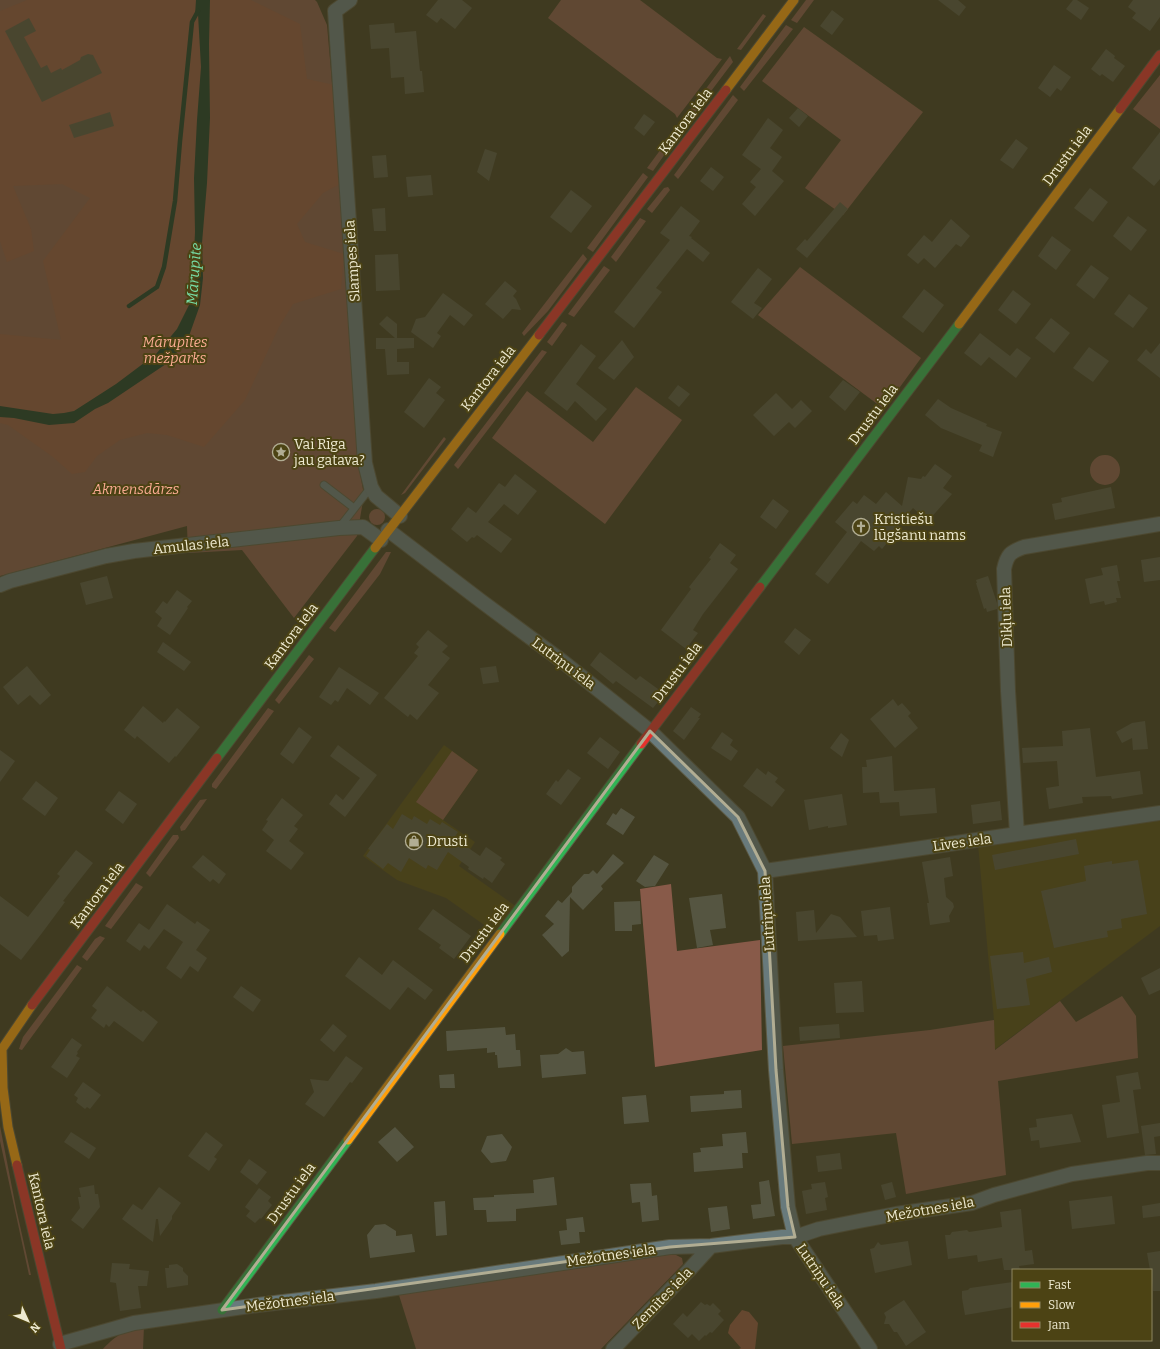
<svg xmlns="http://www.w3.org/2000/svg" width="1160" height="1349" viewBox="0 0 1160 1349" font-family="Bitter,serif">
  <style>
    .built { fill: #534913 }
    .green { fill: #885a49 }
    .forest { fill: #925741 }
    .water { fill: #173a26 }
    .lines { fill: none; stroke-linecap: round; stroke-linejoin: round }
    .stream { stroke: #173a26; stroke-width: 4.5 }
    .building { fill: #555541 }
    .lane-casing { stroke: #5c5943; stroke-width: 9 }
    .street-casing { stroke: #5c5943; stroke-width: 16 }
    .fast-casing { stroke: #5c5943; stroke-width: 11 }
    .slow-casing { stroke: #5c5943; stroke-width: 11 }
    .jam-casing { stroke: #5c5943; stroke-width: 11 }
    .lane { stroke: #687a7c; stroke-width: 7 }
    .street { stroke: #687a7c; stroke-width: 14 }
    .fast { stroke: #30b455; stroke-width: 9 }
    .slow { stroke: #ff9f0a; stroke-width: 9 }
    .jam { stroke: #e5322d; stroke-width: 9 }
    .marked { fill: none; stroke: #b1ad93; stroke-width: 3; stroke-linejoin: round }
    .labels { text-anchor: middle; stroke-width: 4; stroke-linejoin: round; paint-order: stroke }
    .street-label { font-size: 14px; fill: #eeead1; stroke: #4c4314 }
    .park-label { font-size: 14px; font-style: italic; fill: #faab92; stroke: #4c4314 }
    .poi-label { font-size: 14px; fill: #eeead1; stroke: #4c4314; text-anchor: start }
    .water-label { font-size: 15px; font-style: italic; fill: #76dca4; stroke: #4c4314 }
  </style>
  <rect width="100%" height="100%" fill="#3f3b21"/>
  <path class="built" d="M444 745 478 770 443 820 475 842 459 866 517 907 497 934 446 898 397 880 363 856Z
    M1160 820V926L994 1050V1020L978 844Z"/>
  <path class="green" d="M0 0H315L317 2 327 25 343 210 360 473 364 495 357 536 294 618 242 550 188 553 187 526 0 576Z
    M561 0H640L717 58 722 59 677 118 675 114 548 18Z
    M806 0H814L797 23 791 20Z
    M763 14 766 16 741 50 737 49Z
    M786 25 793 29 744 91 740 87Z
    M804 27 923 112 843 215 805 188 841 140 762 81Z
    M730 56 733 62 684 127 680 124Z
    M1160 75V129L1133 109Z
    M733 95 738 100 678 179 674 175Z
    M675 130 679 134 653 171 647 168Z
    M643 173 648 177 593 252 587 248Z
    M668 187 670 190 652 213 647 209 664 188Z
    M640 218 646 221 616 262 611 257Z
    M583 254 587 259 548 311 524 336 522 333Z
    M604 266 610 270 574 317 568 314Z
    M800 267 921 358 884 409 758 315Z
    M562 322 565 323 567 325 552 346 547 342Z
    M542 350 547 352 458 469 454 465Z
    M636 387 682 420 605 524 492 438 527 391 593 442Z
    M444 437 446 439 405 493 401 495Z
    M1090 470a15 15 0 1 1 30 0a15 15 0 1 1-30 0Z
    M369 517a8 8 0 1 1 16 0a8 8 0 1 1-16 0Z
    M386 552H391L380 574 335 632 329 628Z
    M309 655 314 659 279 704 275 700Z
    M268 708 274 711 216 789 212 787V784Z
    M452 751 478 770 443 820 416 802Z
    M207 799 185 830 181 831 180 827 200 800Z
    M173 835H178L179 838 150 877 146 873Z
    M136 883 143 887 111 929 105 926Z
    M671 884 677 951 760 940 762 1050 655 1067 640 889Z
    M100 936 105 938 87 961 82 957 95 939Z
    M77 965 82 968 22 1050 19 1049 23 1037Z
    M1122 996 1136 1016 1138 1058 998 1081 1006 1175 906 1194 896 1133 792 1144 783 1046 930 1030 994 1020 995 1050 1060 1001 1076 1022Z
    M0 1126 16 1208 31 1275H29L0 1141Z
    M666 1255H676L682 1258 683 1264 601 1349H416L398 1292Z
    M144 1326 143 1349H103C117 1334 125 1331 144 1326Z"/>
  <path class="forest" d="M27 0H251L300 24 307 79 334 85 342 183 323 193 297 224 305 242 344 254 341 289 293 304 279 327 245 400 204 447 167 435 147 433 120 440 97 456 85 472 72 474 53 457 8 425 0 423V334L61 340 43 261 90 198 62 184 13 186 31 229 34 251 7 262 0 241V11Z
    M742 1310 749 1312 758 1323 755 1349H739L741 1348 728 1333 730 1325Z"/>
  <path class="water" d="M196 0H210L209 44 210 118 207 183 202 243 203 278 200 305 189 336 179 350 166 364 108 403 95 409 74 423 49 425 14 418 0 417V406L53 414 64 413 74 411 116 384 156 354 177 329 190 303 193 276 195 232 194 178 197 120 201 67 198 14 195 15Z"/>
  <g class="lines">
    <path class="stream" d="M129 306 157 287 164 267 175 201 180 141 192 22 198 11"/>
  </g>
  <path class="building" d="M438 0H462L472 8 455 29 441 18 437 23 426 15Z
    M938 0H958L966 7 959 16Z
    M1073 0H1077L1089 8 1081 20 1066 9Z
    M1133 0H1160V17L1150 31 1132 18 1136 13 1128 7Z
    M832 10 844 19 832 35 820 26Z
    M29 18 36 31 24 37 41 68 47 65 51 73 61 68 62 70 80 60 81 57 88 54 93 55 102 73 42 102 5 31Z
    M394 23 395 33 416 31 420 71H422L424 92 405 94 404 77 391 78 389 48 371 49 369 25Z
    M1106 49 1115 56 1114 58 1125 66 1113 82 1102 74 1100 76 1091 69Z
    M1054 65 1071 77 1061 91 1057 88 1050 97 1038 88Z
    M798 108 808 116 799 127 789 118Z
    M110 112 114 126 74 138 69 125Z
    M644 114 655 122 644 136 634 128Z
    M768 118 783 130 770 148 782 157 772 171 784 181 755 216 742 204 756 187 750 182 761 169 742 155Z
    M1160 132V179L1154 186 1132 168Z
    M1016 139 1028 148 1013 169 1000 160Z
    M485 149 497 153 489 181 477 172Z
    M386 155 388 177 374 178 372 156Z
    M711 167 724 177 713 191 700 181Z
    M431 175 433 195 408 197 406 177Z
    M1090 188 1108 202 1093 222 1074 208Z
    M571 190 592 206 571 233 550 217Z
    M840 202 848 209 807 258 796 249 805 239 807 241Z
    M681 206 700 221 689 236 692 237 691 238 710 253 703 262 687 249 656 288 662 292 634 328 614 312 670 240 660 233Z
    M385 208 386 231H374L372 209Z
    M1128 216 1147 230 1131 251 1113 236Z
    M951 219 970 236 961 247 956 244 935 268 924 258 918 264 907 255 924 235 932 242Z
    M1052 236 1071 250 1056 270 1038 256Z
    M398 254 400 290 376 291 375 255Z
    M1091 265 1109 278 1094 299 1076 285Z
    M758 268 772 279 754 303 762 308 753 319 731 302Z
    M505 281 517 291 513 296 516 299 521 310 512 309 503 319 485 304Z
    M924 289 944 305 923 333 902 317Z
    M1013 290 1031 304 1016 324 998 310Z
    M443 293 473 315 464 326 450 315 437 333 441 336 433 348 411 332 416 319 425 317Z
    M1129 294 1148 308 1133 328 1114 314Z
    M387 316 397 324V338H414V348L397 349V362H409V374L387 375 385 349H376V338H395L379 324Z
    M1051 318 1070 333 1054 353 1035 338Z
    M980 333 1010 356 1017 348 1031 358 1016 378 989 357 981 366 964 353Z
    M622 340 634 357 614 380 598 368Z
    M1160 343V378L1137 360 1146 349 1151 354Z
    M581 344 596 356 576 384 607 409 596 421 575 401 567 411 544 393Z
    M1089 347 1109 361 1093 382 1073 368Z
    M429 378 441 387 436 393 445 400 424 428 404 412Z
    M843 380 860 392 845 411 829 397Z
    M678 385 690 394 679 407 668 398Z
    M776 393 792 409 801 400 812 411 795 428 789 422 774 436 753 415Z
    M938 399 951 408 987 424 986 426 1002 432 993 457 979 451 982 445 941 428 925 415Z
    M935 464 952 476 943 488 952 494 928 521 913 508 898 525 900 527 882 549 879 546 874 551 861 541 828 584 815 574 847 532 835 522 853 501 857 504 864 495 876 504 886 492 902 506 908 477 921 479 923 476 925 477Z
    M515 474 537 491 518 515 504 504 488 522 512 539 501 553 477 535 474 538 472 537 467 542 451 529 468 507 476 513 499 483 505 487Z
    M1111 487 1115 508 1055 520 1052 504 1062 502 1061 498Z
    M773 499 789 511 776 529 760 517Z
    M720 543 736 555 730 563 738 569 703 614 693 630 698 633 686 649 661 630 691 589 689 587 711 559 709 558Z
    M1160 557V580L1144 582 1141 560Z
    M1117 565 1120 581H1117L1121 598H1116L1117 602 1105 605 1104 601 1090 604 1085 579 1103 575 1101 568Z
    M107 576 113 598 86 605 80 583Z
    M988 576 997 603V609L987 612 986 608 984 609 976 583H977L976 580Z
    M177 590 192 601 187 607 188 608 170 635 157 626 162 618 155 612 163 601 167 604Z
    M795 628 811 640 799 655 784 642Z
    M428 630 448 646 442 652 450 658 428 685 439 693 417 720 410 714 408 717 384 698 418 656 414 653 419 647 416 644Z
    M163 642 191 662 184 671 157 652Z
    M600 652 636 680 640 676 658 689 656 693 662 697 653 708 616 681 613 684 590 665Z
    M27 666 51 695 40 705 30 695 18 705 3 687Z
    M496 666 499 682 483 684 480 668Z
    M339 667 379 693 370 705 347 688 338 702 335 700 331 705 319 697Z
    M893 699 898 706 902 703 911 713 908 716 918 728 895 748 870 719Z
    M143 706 163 723 164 721 165 722 177 708 200 727 176 757 175 756 169 763 137 736 135 739 124 730Z
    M691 707 701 714 698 718H700L684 740 673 731Z
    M1145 721 1148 749 1133 750 1132 738 1122 743 1116 732 1132 723Z
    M299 727 312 737 293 764 280 754Z
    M1090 728 1096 777 1140 771 1143 794 1112 799 1111 796 1082 797 1083 803 1049 809 1046 788 1059 786 1057 761 1023 763 1022 748 1063 746 1062 731Z
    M722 732 733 740 730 745 738 751 731 761 711 748Z
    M841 733 849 740 842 757 830 748Z
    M600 737 620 752 608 769 587 753Z
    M338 745 377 775 345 817 329 804 336 794 343 800 360 778 330 756Z
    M0 750 15 761 0 782Z
    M892 756 894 791 935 788 937 813 900 816 899 802 880 803 879 792 863 793 862 767H867L866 760Z
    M757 768 766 775 768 771 778 778 775 782 785 790 772 807 743 786Z
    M568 769 581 778 561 805 546 794 556 780 558 782Z
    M36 781 58 798 45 816 22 799Z
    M119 791 137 804 123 824 105 810Z
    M842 794 847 825 828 828V826L809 830 804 800Z
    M282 798 303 815 294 826 298 829 289 841 304 853 291 870 266 851 274 840 262 830 268 821 266 820Z
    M1000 801 1002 820 973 824 971 805Z
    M621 808 635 817 623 835 606 824 613 813 616 815Z
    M402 814 412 820 414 816 427 824 430 819 440 825 442 822 458 832 454 838 480 856 486 847 502 858 500 860 505 864 492 883 484 877 483 879 468 869 469 867 448 852 437 870 428 865 426 869 409 858 401 872 388 863 383 869 366 856 370 850 368 849 387 824 393 829Z
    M1076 839 1079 854 995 870 992 855Z
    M76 850 93 863 63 901 65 902 42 933 21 960 0 944V896L28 917 60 876 57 874Z
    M613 854 624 863 601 886 603 889 583 910 570 897 569 951 562 957 542 935 554 924 545 916 558 900 562 903 572 892V887L584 874H589L593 870 597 874Z
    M203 855 226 874 219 884 213 879 210 882 192 867Z
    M654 855 669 864 655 886 645 887 636 881Z
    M950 857 953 876 944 878 946 897 953 903 954 907 949 916 950 922 930 925 927 903H929L922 862Z
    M1138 860 1147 914 1121 919 1122 928 1107 931 1108 937 1092 940 1054 948 1041 891 1086 881 1084 866 1112 861V864Z
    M722 894 726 928 710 930 713 945 697 948 689 898Z
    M640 901 641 924 632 925V931H615L614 902Z
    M167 904 195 924 197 921 210 930 196 950 207 958 198 972 190 966 181 979 166 968 183 942 164 929 149 949 144 945 140 951 126 941 139 923 149 930Z
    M890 907 894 939 878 941 877 935 864 936 861 911Z
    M433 909 471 936 454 959 439 948 441 945 418 929Z
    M814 910 816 933 831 914 840 917 857 937 798 941 796 912Z
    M1023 952 1024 963 1049 957 1052 972 1026 979 1030 1005 997 1009 990 956Z
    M359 957 382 975 393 960 433 990 425 1000 408 987 390 1010 345 976Z
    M1160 968V990L1149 995 1141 978Z
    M862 981 864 1012 836 1013 834 983Z
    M107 986 141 1012 143 1010 158 1022 143 1042 114 1021 109 1027 106 1024 104 1028 91 1018 97 1010 92 1006Z
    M241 986 261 1000 253 1012 233 997Z
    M333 1024 347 1036 334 1052 320 1040Z
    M839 1024 840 1038 800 1041 799 1027Z
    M505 1027 506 1035 515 1034 516 1050H520L521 1066 498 1068 497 1055H495V1052L487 1053V1048L447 1051 446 1031Z
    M72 1038 82 1045 77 1052 78 1053 76 1056 80 1058 67 1078 51 1067Z
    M566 1048 572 1052 584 1051 586 1074 542 1078 540 1055 558 1054Z
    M346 1056 363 1068 352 1083 350 1082 324 1117 305 1104 314 1092 310 1079 328 1081Z
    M1138 1072 1141 1089 1133 1090 1139 1133 1107 1138 1102 1105 1120 1102 1116 1076Z
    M454 1074 455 1088H440L439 1075Z
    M83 1082 101 1095 90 1109 87 1107 85 1109 76 1102 78 1098 74 1095Z
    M741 1090 742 1108 691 1112 690 1096 724 1094V1091Z
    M646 1095 649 1122 624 1124 622 1097Z
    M1072 1114 1081 1142 1040 1148 1039 1140 1031 1141 1029 1128 1037 1127 1036 1119Z
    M1160 1123V1136L1154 1137 1156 1154 1145 1155 1141 1126Z
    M395 1127 414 1147 397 1162 378 1142Z
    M71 1132 96 1148 89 1159 64 1142Z
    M206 1132 223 1145 214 1157 217 1159 209 1171 188 1156Z
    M746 1132 748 1153H742L743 1168 694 1172 693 1153 701 1152 700 1148 723 1146 722 1134Z
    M502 1134 512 1147 506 1161 491 1163 481 1151 487 1136Z
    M840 1153 842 1169 818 1172 816 1156Z
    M249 1159 267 1172 257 1185 240 1172Z
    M554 1177 557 1205 516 1209V1221L487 1222 486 1210H474L473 1198 494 1197V1195L534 1193 533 1180Z
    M769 1180 775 1216 753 1219 751 1205 761 1204 759 1182Z
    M825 1182 828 1197 825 1198 827 1210 806 1214 802 1191 812 1189 811 1184Z
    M892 1182 896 1197 885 1200 881 1185Z
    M651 1183 652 1196 657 1195 659 1220 642 1222 640 1202 632 1203 630 1184Z
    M94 1185 95 1194H98L100 1207 83 1229 71 1220 80 1208 78 1197H81L79 1188Z
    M159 1187 181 1203 172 1216V1219L160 1236 158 1219H156L153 1242 122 1219 133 1204 142 1210Z
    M259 1188 271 1197 268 1201 272 1205 261 1219 260 1218 255 1223 246 1216 250 1211 245 1207Z
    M1112 1196 1115 1224 1072 1229 1069 1201Z
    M445 1201 447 1235 436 1236 434 1202Z
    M1160 1203V1216L1143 1218 1142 1206Z
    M727 1206 730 1229 711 1232 708 1208Z
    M1021 1209 1025 1251 1032 1250 1034 1264 1019 1266 1020 1270H1004L1002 1258 978 1262 977 1255 948 1259 945 1235H950L952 1232 967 1230 969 1232 1002 1227 1000 1212Z
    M583 1217 585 1232H579L580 1243 561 1245 559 1231 567 1230 566 1219Z
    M385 1224 396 1231V1236L412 1234 415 1252 370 1258 367 1235 375 1225Z
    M908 1241 912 1265 875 1273 870 1249 874 1248 878 1242 881 1245Z
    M1160 1251V1291H1153L1151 1270H1150L1147 1253Z
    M112 1263 130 1264 129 1269 149 1271 147 1286H138L141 1308 120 1311 116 1283 110 1282Z
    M177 1264 183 1268V1271L188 1276V1285L167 1288 165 1268H169V1265Z
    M1013 1282V1307L965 1315 962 1298V1291L968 1290 970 1288Z
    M904 1300 926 1332 906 1346 897 1332H894L889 1324H884L886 1317 884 1313Z
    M701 1302 705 1305 707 1304 710 1306 713 1303 721 1311 718 1314 724 1320 712 1333 710 1332 706 1336 705 1335 699 1341 692 1334 688 1338 673 1324 683 1313 687 1317Z"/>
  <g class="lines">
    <g class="lane-casing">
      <path id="lane" d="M324 485 354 508
        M339 528 371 487"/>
    </g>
    <g class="street-casing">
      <path id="street" d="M350 0 335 11 365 463 371 487 376 496 400 516
        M388 530 481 601 562 661 650 731 738 817 765 871 776 1070 788 1207 795 1237 870 1349
        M0 585 10 581 106 556 134 551 339 528 363 527 381 540
        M1017 834 1008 691 1004 569C1007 555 1010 552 1024 547L1160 524
        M765 871 1160 813
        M60 1344 134 1323 258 1305 376 1291 670 1247 711 1246 782 1237H795L819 1229 859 1221 896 1214 972 1203 994 1195 1072 1174 1147 1163H1160
        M613 1349 690 1269 711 1246"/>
    </g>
    <g class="fast-casing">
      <path id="fast" d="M760 587 959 324
        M217 758 375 548
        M500 934 641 744
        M222 1310 348 1140"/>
    </g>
    <g class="slow-casing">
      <path id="slow" d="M726 90 794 0
        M959 324 1120 109
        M375 548 539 335
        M348 1140 500 934
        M17 1165 8 1127 3 1088 2 1049 32 1005"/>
    </g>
    <g class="jam-casing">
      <path id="jam" d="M1120 109 1160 55
        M539 335 726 90
        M641 744 760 587
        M32 1005 217 758
        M17 1165 61 1349"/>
    </g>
    <use href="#lane" class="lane"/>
    <use href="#street" class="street"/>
    <use href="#fast" class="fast"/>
    <use href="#slow" class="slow"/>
    <use href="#jam" class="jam"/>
  </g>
  <path d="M0 0H1160V1349H0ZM650 731 738 817 765 871 776 1070 788 1207 795 1237 670 1247 222 1310Z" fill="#3f3b21" fill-opacity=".55" fill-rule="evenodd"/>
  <path class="marked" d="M650 731 738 817 765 871 776 1070 788 1207 795 1237 670 1247 222 1310Z"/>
  <defs>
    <g id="sight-ring" transform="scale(0.9)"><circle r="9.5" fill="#4c4314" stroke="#b1ad93" stroke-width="1.5"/><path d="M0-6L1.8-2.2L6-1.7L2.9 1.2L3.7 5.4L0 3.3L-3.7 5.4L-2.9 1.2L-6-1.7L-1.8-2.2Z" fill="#b1ad93"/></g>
    <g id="church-ring" transform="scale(0.9)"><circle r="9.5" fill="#4c4314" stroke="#b1ad93" stroke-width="1.5"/><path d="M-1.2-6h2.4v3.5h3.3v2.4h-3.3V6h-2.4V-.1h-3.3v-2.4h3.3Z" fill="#b1ad93"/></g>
    <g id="shop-ring" transform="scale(0.9)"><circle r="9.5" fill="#4c4314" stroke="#b1ad93" stroke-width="1.5"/><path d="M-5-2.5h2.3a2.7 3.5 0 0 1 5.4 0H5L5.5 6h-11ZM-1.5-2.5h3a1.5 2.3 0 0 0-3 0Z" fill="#b1ad93"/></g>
  </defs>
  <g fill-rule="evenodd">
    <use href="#sight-ring" x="281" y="452"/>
    <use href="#church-ring" x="861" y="527"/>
    <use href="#shop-ring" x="414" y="841"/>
  </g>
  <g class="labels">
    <g class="street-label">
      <text transform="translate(685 121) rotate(-53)" y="5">Kantora iela</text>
      <text transform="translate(1067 155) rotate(-53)" y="5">Drustu iela</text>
      <text transform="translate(352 261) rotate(-94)" y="5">Slampes iela</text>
      <text transform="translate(488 378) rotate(-52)" y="5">Kantora iela</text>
      <text transform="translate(873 414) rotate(-53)" y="5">Drustu iela</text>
      <text transform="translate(191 545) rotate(-6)" y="5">Amulas iela</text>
      <text transform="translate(1006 617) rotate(-92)" y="5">Dikļu iela</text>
      <text transform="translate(291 636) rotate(-53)" y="5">Kantora iela</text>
      <text transform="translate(564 663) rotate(37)" y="5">Lutriņu iela</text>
      <text transform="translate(677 672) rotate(-53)" y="5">Drustu iela</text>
      <text transform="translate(962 842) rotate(-8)" y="5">Līves iela</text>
      <text transform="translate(97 895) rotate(-53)" y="5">Kantora iela</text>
      <text transform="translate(767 914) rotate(-94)" y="5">Lutriņu iela</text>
      <text transform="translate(484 932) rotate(-53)" y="5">Drustu iela</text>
      <text transform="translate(291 1193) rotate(-54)" y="5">Drustu iela</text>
      <text transform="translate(930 1209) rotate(-10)" y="5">Mežotnes iela</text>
      <text transform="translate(42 1211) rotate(77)" y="5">Kantora iela</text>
      <text transform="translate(611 1255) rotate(-8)" y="5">Mežotnes iela</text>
      <text transform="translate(821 1276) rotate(56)" y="5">Lutriņu iela</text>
      <text transform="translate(662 1298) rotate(-46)" y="5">Zemītes iela</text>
      <text transform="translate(290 1301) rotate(-7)" y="5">Mežotnes iela</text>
    </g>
    <g class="park-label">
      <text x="175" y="347">Mārupītes<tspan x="175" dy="16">mežparks</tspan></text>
      <text x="136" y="494">Akmensdārzs</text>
    </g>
    <g class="poi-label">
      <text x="294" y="449">Vai Rīga<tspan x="294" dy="16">jau gatava?</tspan></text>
      <text x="874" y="524">Kristiešu<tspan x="874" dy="16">lūgšanu nams</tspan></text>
      <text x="427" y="846">Drusti</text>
    </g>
    <g class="water-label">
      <text transform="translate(194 274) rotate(-86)" y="5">Mārupīte</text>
    </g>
  </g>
  <rect x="1012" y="1269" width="140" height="72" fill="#4c4314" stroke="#8d8660"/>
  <rect x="1020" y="1282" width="20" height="6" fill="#30b455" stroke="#8d8660"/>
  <text x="1048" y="1289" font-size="12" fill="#eeead1">Fast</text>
  <rect x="1020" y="1302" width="20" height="6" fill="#ff9f0a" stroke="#8d8660"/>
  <text x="1048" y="1309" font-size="12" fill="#eeead1">Slow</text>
  <rect x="1020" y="1322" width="20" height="6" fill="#e5322d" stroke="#8d8660"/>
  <text x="1048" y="1329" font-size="12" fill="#eeead1">Jam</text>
  <g transform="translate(28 1321) rotate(134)" stroke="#4c4314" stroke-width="3" paint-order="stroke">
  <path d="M0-3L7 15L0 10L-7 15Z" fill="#eeead1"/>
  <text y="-6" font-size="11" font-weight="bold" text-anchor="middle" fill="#eeead1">N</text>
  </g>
</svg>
